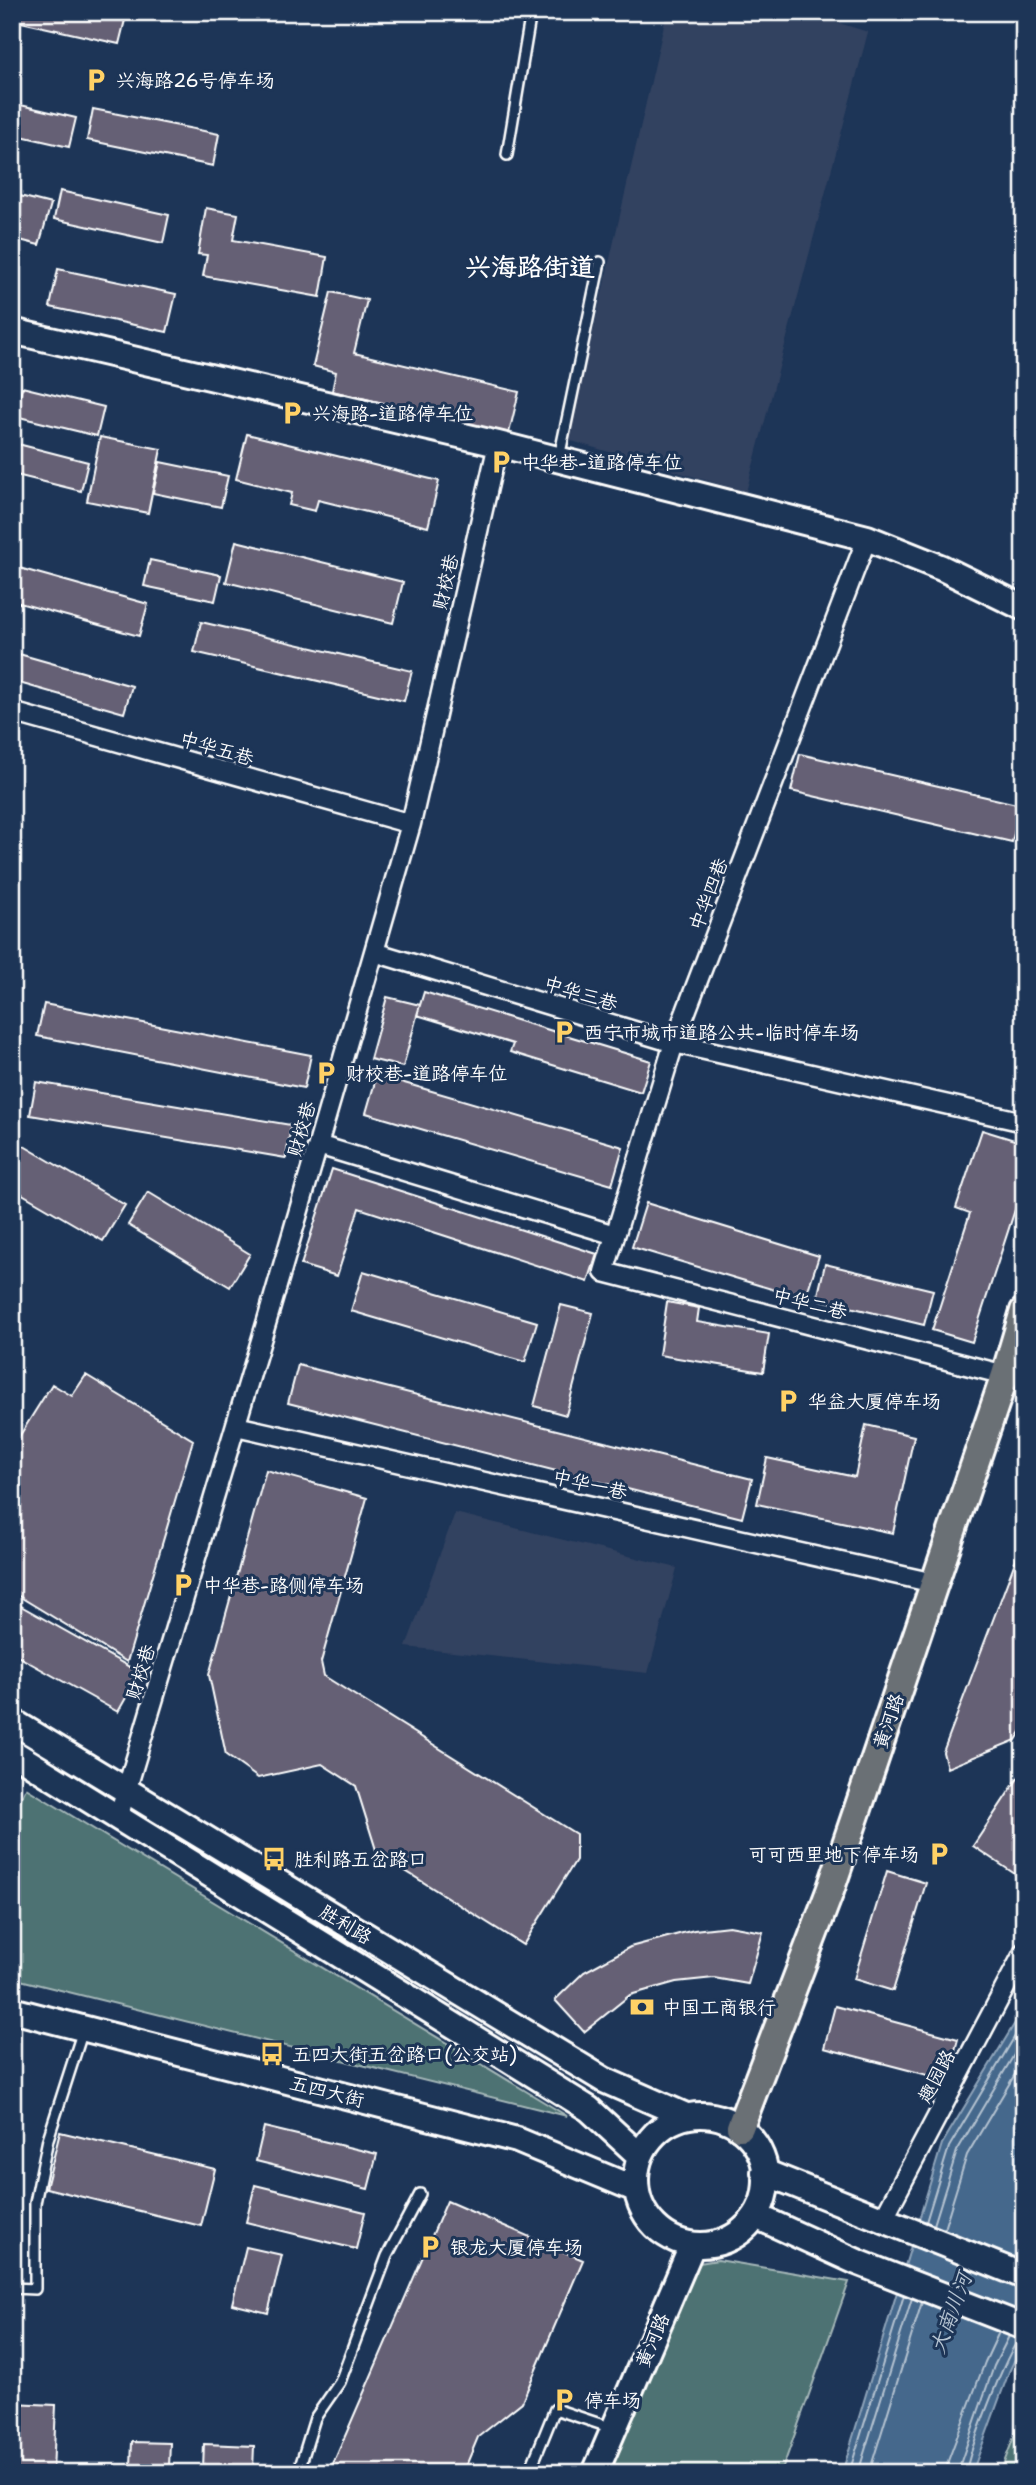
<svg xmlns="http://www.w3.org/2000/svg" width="1036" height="2485" viewBox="0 0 1036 2485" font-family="'Shantell Sans','LXGW WenKai TC',sans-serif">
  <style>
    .built { fill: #334260 }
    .green { fill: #4e7273; stroke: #a6b8b9; stroke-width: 2 }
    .water { fill: #45688c; stroke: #8fa4ba; stroke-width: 2 }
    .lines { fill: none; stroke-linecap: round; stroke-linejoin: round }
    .shore { stroke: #b5c3d1; stroke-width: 2 }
    .building { fill: #656075; stroke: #fff; stroke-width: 2 }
    .lane-casing { stroke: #fff; stroke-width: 14 }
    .street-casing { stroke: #fff; stroke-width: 23 }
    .secondary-casing { stroke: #fff; stroke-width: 30 }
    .primary-casing { stroke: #fff; stroke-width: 32 }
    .lane { stroke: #1d3557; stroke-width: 9 }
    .street { stroke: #1d3557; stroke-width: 18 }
    .secondary { stroke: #1d3557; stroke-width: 24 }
    .primary { stroke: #6b6f75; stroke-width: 26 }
    .labels { text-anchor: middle; stroke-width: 6; stroke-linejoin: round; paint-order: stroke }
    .poi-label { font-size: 19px; fill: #fff; stroke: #1d3557; text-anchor: start }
    .street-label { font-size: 19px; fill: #fff; stroke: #1d3557 }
    .water-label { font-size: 21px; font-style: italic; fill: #b5c3d1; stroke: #1d3557 }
    .district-label { font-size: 26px; font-weight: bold; fill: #fff; stroke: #1d3557 }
  </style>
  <rect width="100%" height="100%" fill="#1d3557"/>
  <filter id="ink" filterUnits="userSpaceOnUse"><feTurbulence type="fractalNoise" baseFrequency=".0143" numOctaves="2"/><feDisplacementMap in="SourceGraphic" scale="14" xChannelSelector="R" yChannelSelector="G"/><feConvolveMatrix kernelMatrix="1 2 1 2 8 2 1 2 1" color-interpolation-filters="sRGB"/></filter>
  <g filter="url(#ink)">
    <path class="built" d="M667 12H803L868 32 746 492 568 440Z
      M455 1513 677 1568 648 1673 406 1647Z"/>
    <path class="green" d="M26 1788 567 2116 12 1978V1818Z
      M718 2260 849 2282 781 2473H610L693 2264Z
      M1024 2411V2473H1000Z"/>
    <path class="water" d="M1024 2008V2340L1009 2372 972 2473H842L942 2144Z"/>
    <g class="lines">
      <path class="shore" d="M926 2222 949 2147 1024 2021
        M934 2225 957 2151 1024 2038
        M944 2229 967 2155 1024 2059
        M849 2473 904 2295
        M858 2473 912 2298
        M869 2473 922 2302
        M946 2473 948 2461 985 2362 999 2332
        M957 2473 994 2366 1009 2336
        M966 2473C968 2454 1007 2350 1019 2340"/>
    </g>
    <path class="building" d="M12 12H127L119 44 12 20Z
      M12 103 76 118 69 147 12 134Z
      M93 109 219 134 213 166 87 140Z
      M60 191 169 215 163 243 54 219Z
      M12 194 51 204 39 245 12 238Z
      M206 208 238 214 233 240 327 257 320 297 203 276 207 255 198 254Z
      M58 269 176 294 167 332 50 307Z
      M331 292 367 300 354 353 519 392 509 433 332 391 336 372 313 366Z
      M22 387 104 407 97 436 15 416Z
      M247 434 439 481 428 527 318 500 315 511 289 505 292 493 236 479Z
      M100 437 161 449 148 513 87 501Z
      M14 443 88 462 81 491 12 474Z
      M160 462 228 476 221 507 153 493Z
      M236 541 403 582 393 623 226 582Z
      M150 560 221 575 215 601 144 586Z
      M12 566 148 604 139 636 12 601Z
      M201 622 412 671 404 701 194 652Z
      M12 652 132 686 124 713 12 681Z
      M800 754 1021 805 1012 842 791 791Z
      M424 992 651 1061 641 1092 510 1052 513 1044 417 1015Z
      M387 997 420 1005 403 1067 370 1059Z
      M44 1004 311 1055 304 1088 37 1036Z
      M377 1075 623 1147 612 1185 366 1113Z
      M36 1082 291 1125 286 1158 30 1115Z
      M982 1130 1024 1143V1182L972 1342 932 1330 970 1213 956 1208Z
      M12 1139 125 1205 103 1241 12 1188Z
      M332 1169 597 1254 588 1282 359 1208 337 1276 301 1265Z
      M148 1192 250 1254 230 1287 128 1225Z
      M646 1203 819 1256 805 1299 632 1247Z
      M825 1264 933 1290 924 1325 817 1299Z
      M363 1271 537 1322 525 1362 351 1311Z
      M667 1302 699 1308 697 1322 769 1334 763 1372 659 1355Z
      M561 1305 593 1313 566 1415 534 1406Z
      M298 1365 752 1479 742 1518 288 1403Z
      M86 1375 193 1440 127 1662 12 1592V1448L52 1384 72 1396Z
      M866 1425 914 1436 893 1533 757 1504 767 1458 855 1477Z
      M266 1470 367 1498 321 1662 324 1676 576 1834V1860L523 1945 377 1853 356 1786 322 1764 258 1778 226 1755 209 1675Z
      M1024 1538V1727L1016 1740 947 1768 943 1752Z
      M12 1601 140 1673 118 1712 12 1653Z
      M1024 1769V1880L973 1846Z
      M887 1871 926 1883 893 1991 854 1979Z
      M729 1926 763 1932 748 1984 714 1978 676 1982 630 1995 584 2032 555 2000 584 1972 630 1947 694 1930Z
      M835 2006 958 2039 947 2080 824 2048Z
      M264 2127 377 2154 368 2189 256 2161Z
      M60 2132 215 2169 201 2226 46 2188Z
      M255 2185 365 2212 356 2249 246 2222Z
      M447 2201 583 2260 522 2402 478 2437 463 2473H329Z
      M246 2247 282 2255 268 2313 232 2304Z
      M12 2403 56 2405 53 2473H12Z
      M132 2442 170 2443 169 2467H176L175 2473H125V2466H131Z
      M204 2444 254 2446 253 2469H248V2473H210V2468H203Z"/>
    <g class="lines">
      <g class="lane-casing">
        <path id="lane" d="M507 155 531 12
          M559 458 600 262
          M12 2288 35 2289V2203L48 2139 83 2030
          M298 2473 315 2418 340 2382 387 2256 420 2194
          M529 2473 555 2409 612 2428"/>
      </g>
      <g class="street-casing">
        <path id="street" d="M867 538 674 1043 604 1272 1005 1375
          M12 712 411 824
          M374 952 674 1043 1024 1122
          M318 1145 615 1235
          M236 1426 934 1583
          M118 1818 268 1317 411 824 498 444
          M883 2219 1024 1952"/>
      </g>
      <g class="secondary-casing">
        <path id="secondary" d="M12 331 498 444 867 538 942 568 1024 608
          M12 1721 604 2080 686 2116
          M12 1752 589 2109 640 2156
          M12 2010 517 2140 635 2189
          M636 2180a65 65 0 1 1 130 0a65 65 0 1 1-130 0Z
          M764 2172 1024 2276
          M756 2216 857 2262 1024 2327
          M595 2473 692 2246"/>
      </g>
      <g class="primary-casing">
        <path id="primary" d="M740 2127 830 1891 1005 1375 1024 1311"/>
      </g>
      <use href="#lane" class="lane"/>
      <use href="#street" class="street"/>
      <use href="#secondary" class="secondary"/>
      <use href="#primary" class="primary"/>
    </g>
  </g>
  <defs>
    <g id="parking-bare" transform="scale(1.89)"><path d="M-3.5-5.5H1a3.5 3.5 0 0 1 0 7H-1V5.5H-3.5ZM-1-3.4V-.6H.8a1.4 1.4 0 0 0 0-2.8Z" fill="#ffd166" stroke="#1d3557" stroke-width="2.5" paint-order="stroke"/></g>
    <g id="bus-bare" transform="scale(1.89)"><path d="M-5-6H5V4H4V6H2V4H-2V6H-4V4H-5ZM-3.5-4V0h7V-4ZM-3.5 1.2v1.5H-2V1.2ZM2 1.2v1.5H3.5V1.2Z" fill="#ffd166" stroke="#1d3557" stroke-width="2.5" paint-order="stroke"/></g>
    <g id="bank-bare" transform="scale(1.89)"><path d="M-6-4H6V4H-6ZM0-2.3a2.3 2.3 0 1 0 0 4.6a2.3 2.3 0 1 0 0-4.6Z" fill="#ffd166" stroke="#1d3557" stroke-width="2.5" paint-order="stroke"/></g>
  </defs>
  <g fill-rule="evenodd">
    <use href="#parking-bare" x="96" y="80"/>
    <use href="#parking-bare" x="292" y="413"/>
    <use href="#parking-bare" x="501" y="462"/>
    <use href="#parking-bare" x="564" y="1032"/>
    <use href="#parking-bare" x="326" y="1073"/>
    <use href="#parking-bare" x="788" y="1401"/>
    <use href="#parking-bare" x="183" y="1585"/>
    <use href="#parking-bare" x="939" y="1854"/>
    <use href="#bus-bare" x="274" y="1859"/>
    <use href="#bank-bare" x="642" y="2007"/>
    <use href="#bus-bare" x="272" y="2054"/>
    <use href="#parking-bare" x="430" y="2247"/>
    <use href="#parking-bare" x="564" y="2400"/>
  </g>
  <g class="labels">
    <g class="poi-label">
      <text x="116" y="87">兴海路26号停车场</text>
      <text x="312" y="420">兴海路-道路停车位</text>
      <text x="521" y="469">中华巷-道路停车位</text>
      <text x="584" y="1039">西宁市城市道路公共-临时停车场</text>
      <text x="346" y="1080">财校巷-道路停车位</text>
      <text x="808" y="1408">华益大厦停车场</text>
      <text x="203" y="1592">中华巷-路侧停车场</text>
      <text x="919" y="1861" text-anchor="end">可可西里地下停车场</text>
      <text x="294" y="1866">胜利路五岔路口</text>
      <text x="662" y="2014">中国工商银行</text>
      <text x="292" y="2061">五四大街五岔路口(公交站)</text>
      <text x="450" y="2254">银龙大厦停车场</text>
      <text x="584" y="2407">停车场</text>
    </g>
    <g class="street-label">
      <text transform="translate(445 582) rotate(-77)" y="7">财校巷</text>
      <text transform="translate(217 748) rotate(16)" y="7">中华五巷</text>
      <text transform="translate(708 894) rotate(-69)" y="7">中华四巷</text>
      <text transform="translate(581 993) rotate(17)" y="7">中华三巷</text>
      <text transform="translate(301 1129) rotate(-74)" y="7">财校巷</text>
      <text transform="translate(810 1303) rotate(14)" y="7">中华二巷</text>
      <text transform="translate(590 1484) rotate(13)" y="7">中华一巷</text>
      <text transform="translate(140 1672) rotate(-73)" y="7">财校巷</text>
      <text transform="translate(888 1721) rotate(-71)" y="7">黄河路</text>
      <text transform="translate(346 1924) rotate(31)" y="7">胜利路</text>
      <text transform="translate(936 2076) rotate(-62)" y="7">趣园路</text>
      <text transform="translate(327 2091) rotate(14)" y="7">五四大街</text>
      <text transform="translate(652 2340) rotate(-67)" y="7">黄河路</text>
    </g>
    <g class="water-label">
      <text transform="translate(951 2313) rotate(-70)" y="7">大南川河</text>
    </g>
    <g class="district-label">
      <text x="530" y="276">兴海路街道</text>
    </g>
  </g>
  <rect width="1036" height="2485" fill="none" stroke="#1d3557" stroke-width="42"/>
  <rect x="21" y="21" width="994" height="2443" fill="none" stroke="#fff" stroke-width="2.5" filter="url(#ink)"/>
</svg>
